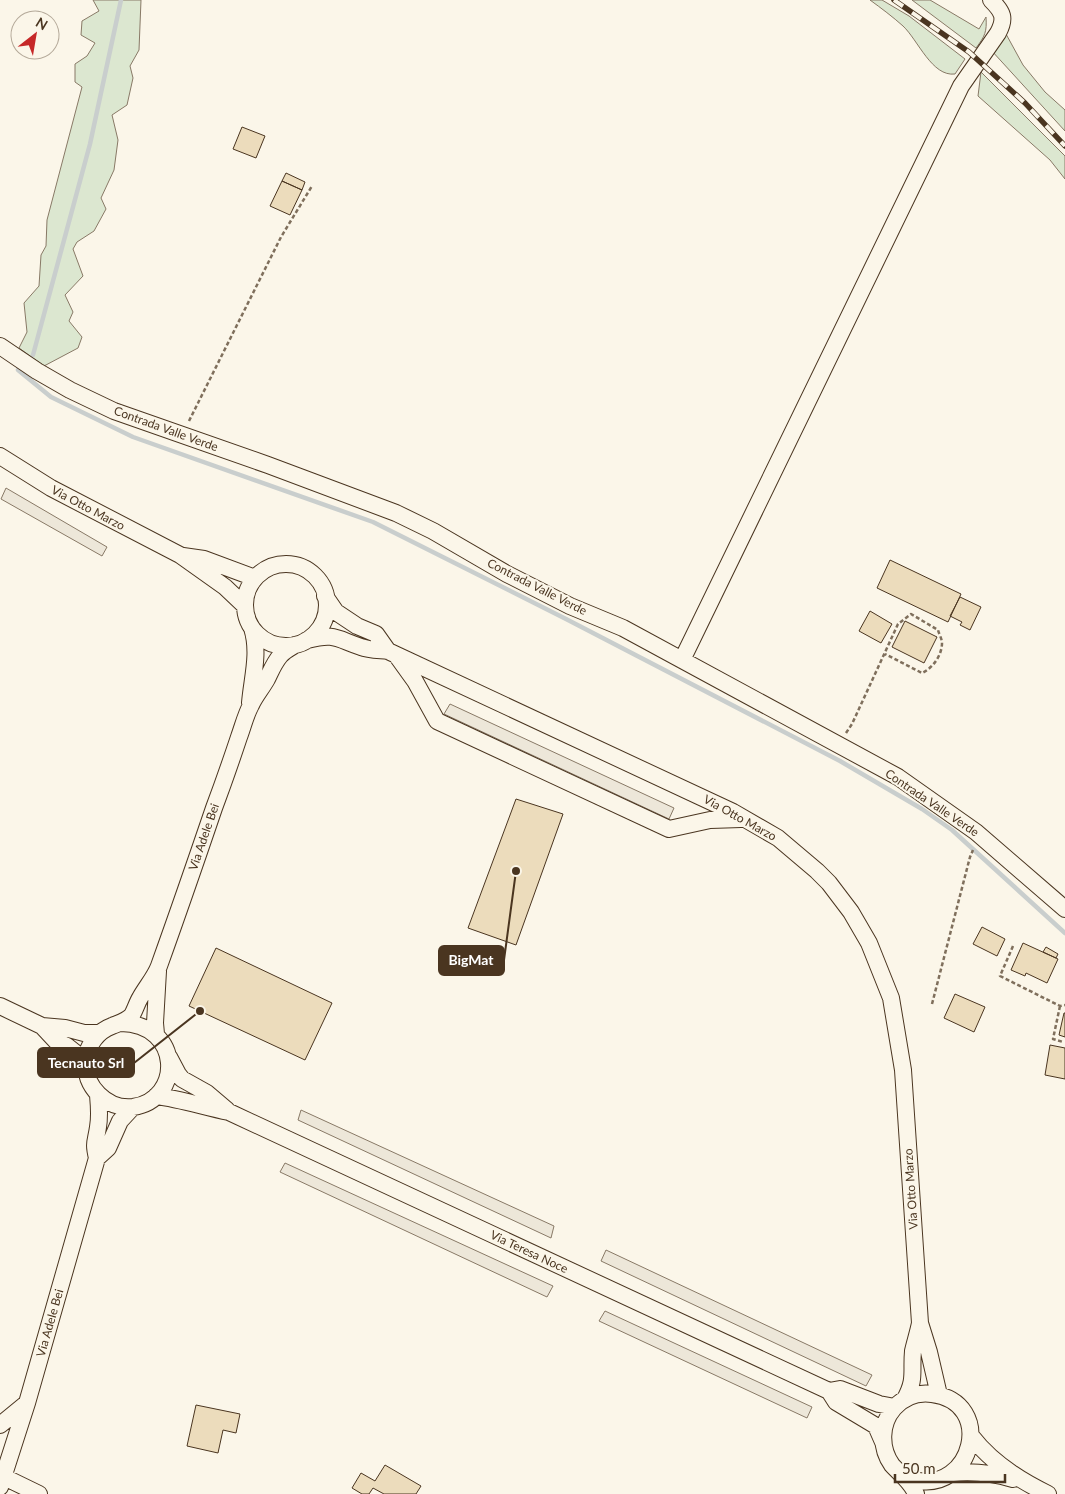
<svg xmlns="http://www.w3.org/2000/svg" width="1065" height="1494" viewBox="0 0 1065 1494" font-family="Lato,sans-serif">
  <style>
    .green { fill: #dce7d0; stroke: #887966 }
    .parking { fill: #ede7d9; stroke: #887966 }
    .lines { fill: none; stroke-linecap: round; stroke-linejoin: round }
    .stream { stroke: #c9cecd; stroke-width: 4.5 }
    .building { fill: #ecdcbc; stroke: #4a3520 }
    .minor-casing { stroke: #4a3520; stroke-width: 18 }
    .path { stroke: #7f6f5c; stroke-width: 2.5; stroke-dasharray: 4 2.5; stroke-linecap: butt }
    .minor { stroke: #fbf6e9; stroke-width: 16 }
    .rail-casing { stroke: #4a3520; stroke-width: 5.5 }
    .rail { stroke: #fbf6e9; stroke-width: 4; stroke-dasharray: 11; stroke-linecap: butt }
    .labels { text-anchor: middle; stroke-width: 4; stroke-linejoin: round; paint-order: stroke }
    .street-label { font-size: 12px; fill: #4a3520; stroke: #fbf6e9 }
    .leader { fill: none; stroke: #4a3520; stroke-width: 2 }
    .callout-dot { fill: #4a3520; stroke: #fbf6e9; stroke-width: 2 }
    .callout { fill: #4a3520; stroke: #4a3520; stroke-width: 2 }
    .callout-label { font-size: 14px; text-anchor: middle; font-weight: bold; fill: #fff }
  </style>
  <rect width="100%" height="100%" fill="#fbf6e9"/>
  <path class="green" d="M93 0H141L139 50 130 66 133 78 127 105 112 115 118 140 114 170 101 198 106 209 94 231 77 242 73 249 83 276 65 295 73 312 69 321 82 337 78 348 44 366 19 348 27 332 24 303 39 286 41 255 46 246 47 220 82 87 75 82V64L87 56 95 43 81 35 82 21 99 11Z
    M870 0H882L909 16 965 59 955 74C932 77 918 40 903 26 893 17 881 8 870 0Z
    M912 0H930L979 29 986 17C987 32 985 36 976 48Z
    M1006 34 1023 65 1045 92 1065 110V131L991 50Z
    M981 72 1065 156V179L1050 160 978 96Z"/>
  <path class="parking" d="M6 488 107 547 102 556 1 499Z
    M450 704 674 808 669 819 444 714Z
    M301 1110 554 1226 551 1238 298 1120Z
    M285 1163 553 1286 547 1297 280 1172Z
    M606 1250 872 1375 866 1386 601 1261Z
    M605 1311 812 1407 807 1418 599 1321Z"/>
  <g class="lines">
    <path class="stream" d="M33 355 90 144 121 0
      M18 370 51 397 133 437 373 522 566 619 840 761 922 809 952 830 1065 933"/>
  </g>
  <path class="building" d="M242 127 265 136 256 158 233 149Z
    M286 173 305 182 302 190 282 181Z
    M282 181 302 190 290 215 270 206Z
    M890 560 961 594 948 622 877 588Z
    M960 597 981 607 970 630 960 625 962 622 950 616Z
    M870 611 892 624 881 643 859 631Z
    M905 621 937 637 924 663 892 647Z
    M516 799 563 814 516 945 468 928Z
    M982 927 1005 939 997 956 973 944Z
    M1023 943 1058 959 1047 983 1026 973 1025 976 1011 970Z
    M1046 947 1058 954 1056 958 1043 952Z
    M216 948 332 1003 305 1060 189 1006Z
    M955 994 985 1007 974 1032 944 1018Z
    M1064 1013H1065V1037L1059 1035Z
    M1050 1045 1065 1048V1079L1045 1075Z
    M196 1405 240 1414 236 1433 223 1430 218 1453 187 1446Z
    M385 1465 421 1486 416 1494H384L373 1488 369 1494H362L352 1488 361 1473 375 1481Z"/>
  <g class="lines">
    <g class="minor-casing">
      <path id="minor" d="M0 346 37 371 70 390 114 411 268 465 396 513 433 531 507 574 570 606 623 628 898 777 976 832 1065 909
        M0 456 51 488 180 555 225 587 245 606
        M183 556 204 559 255 578
        M245 605a41 41 0 1 1 82 0a41 41 0 1 1-82 0Z
        M325 596 336 612 357 626 376 634 388 651
        M307 640C335 633 335 638 361 647 369 650 379 650 388 651L733 812 778 838 817 871 829 883 851 912 869 943 891 998 903 1070 920 1323 929 1352 939 1395
        M397 656 415 681 437 721 669 829 710 820 741 819
        M682 660 961 86 998 33C1006 18 1003 12 991 0
        M250 703C252 678 260 653 252 628
        M0 1006 42 1026 65 1028 84 1033H100
        M121 1023C183 1024 183 1100 133 1107 107 1110 83 1086 86 1060 87 1045 98 1031 112 1026 119 1023 127 1021 132 1015 135 1010 137 1003 140 998 146 987 155 977 159 966 178 913 196 861 214 808 223 784 231 761 239 737 243 726 246 714 251 705 255 696 262 688 267 679 271 671 274 663 280 656 284 651 290 648 295 645
        M42 1026 56 1041 67 1046 86 1061
        M156 1034 155 1023 158 971
        M169 1057 178 1074 182 1079 207 1093 227 1110
        M156 1096C181 1099 204 1107 229 1112L829 1391 836 1402 876 1426 883 1442
        M97 1158C93 1142 96 1142 98 1127 100 1116 99 1106 98 1095
        M829 1391 840 1389 879 1404 895 1407
        M905 1399C916 1379 911 1372 913 1351 915 1342 918 1333 920 1323
        M0 1425 27 1403
        M972 1437C992 1463 1019 1480 1048 1494
        M0 1471 4 1477 39 1494
        M901 1473C905 1475 910 1478 914 1480 973 1494 996 1402 932 1394 918 1392 904 1397 894 1408 880 1424 880 1448 892 1465 901 1475 911 1481 916 1494
        M953 1473C974 1471 992 1473 1013 1479
        M0 1487 27 1403 97 1158 108 1148 120 1121 133 1107"/>
    </g>
    <path class="path" d="M189 421 281 237 312 186
      M846 733 852 724 898 624 911 614 938 630C939 634 942 639 942 643 942 655 933 668 922 673L885 654
      M1013 946 1000 976 1060 1006 1065 1005
      M932 1004 970 857 973 850
      M1060 1006 1053 1039 1063 1042"/>
    <use href="#minor" class="minor"/>
    <g class="rail-casing">
      <path id="rail" d="M894 0 969 52 1025 103 1065 146"/>
    </g>
    <use href="#rail" class="rail"/>
  </g>
  <g class="labels">
    <g class="street-label">
      <text transform="translate(166 429) rotate(20)" y="4">Contrada Valle Verde</text>
      <text transform="translate(88 508) rotate(28)" y="4">Via Otto Marzo</text>
      <text transform="translate(537 587) rotate(27)" y="4">Contrada Valle Verde</text>
      <text transform="translate(932 803) rotate(34)" y="4">Contrada Valle Verde</text>
      <text transform="translate(740 818) rotate(29)" y="4">Via Otto Marzo</text>
      <text transform="translate(204 837) rotate(-71)" y="4">Via Adele Bei</text>
      <text transform="translate(911 1189) rotate(-94)" y="4">Via Otto Marzo</text>
      <text transform="translate(529 1252) rotate(25)" y="4">Via Teresa Noce</text>
      <text transform="translate(50 1323) rotate(-74)" y="4">Via Adele Bei</text>
    </g>
  </g>
  <path class="leader" d="M516 871L504 960M200 1011L134 1063"/>
  <g class="callout-dot">
    <circle cx="516" cy="871" r="5"/>
    <circle cx="200" cy="1011" r="5"/>
  </g>
  <g class="callout">
    <rect x="439" y="946" width="65" height="29" rx="5"/>
    <rect x="38" y="1048" width="96" height="29" rx="5"/>
  </g>
  <g class="callout-label">
    <text x="471" y="965">BigMat</text>
    <text x="86" y="1068">Tecnauto Srl</text>
  </g>
  <g transform="translate(35 35) rotate(31)"><circle r="24" fill="#fbf6e9" stroke="#b4a999"/>
  <path d="M0-4L9 19L0 12L-9 19Z" fill="#c62828"/>
  <text y="-8" font-size="14" font-weight="bold" text-anchor="middle" fill="#4a3520">N</text>
  </g>
  <path d="M895 1474v8h110v-8" fill="none" stroke="#4a3520" stroke-width="2.5"/>
  <text x="902" y="1474" font-size="15" fill="#4a3520" stroke="#fbf6e9" stroke-width="4" paint-order="stroke">50 m</text>
</svg>
